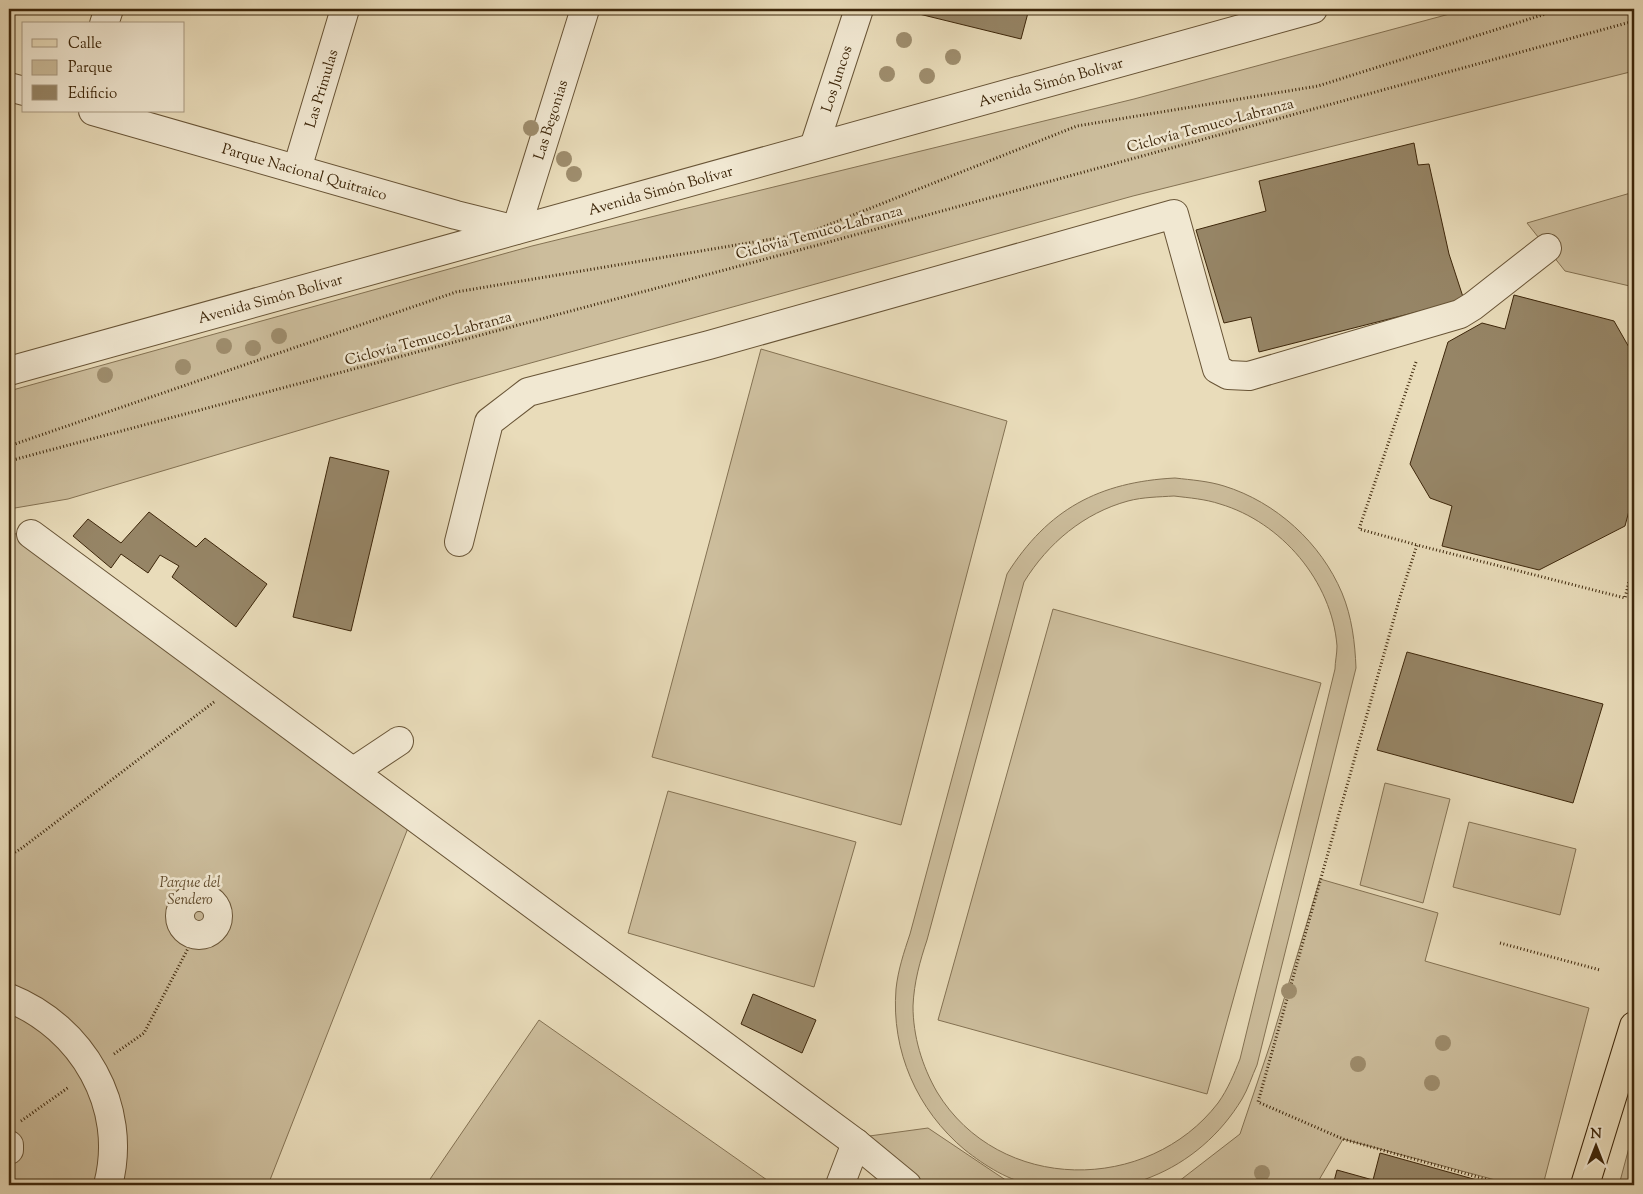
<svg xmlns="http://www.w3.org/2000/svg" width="1643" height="1194" viewBox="0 0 1643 1194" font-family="'Sorts Mill Goudy',serif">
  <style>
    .green { fill: #ccbd9c; stroke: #847253; fill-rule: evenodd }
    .building { fill: #968566; stroke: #3d260a }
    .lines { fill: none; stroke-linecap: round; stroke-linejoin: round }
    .minor-casing { stroke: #685436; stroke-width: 30 }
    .major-casing { stroke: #3d260a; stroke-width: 30 }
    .path { stroke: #3d260a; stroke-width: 3; stroke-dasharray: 1 2.5; stroke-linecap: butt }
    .minor { stroke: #f1e8d2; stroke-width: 28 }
    .major { stroke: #e9dcba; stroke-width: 28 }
    .tree { fill: #9e8d6d }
    .labels { text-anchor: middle; stroke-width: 5; stroke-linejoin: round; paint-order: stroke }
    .street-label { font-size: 15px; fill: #3d260a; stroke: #f1e8d2 }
    .park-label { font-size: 15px; font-style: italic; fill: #614c2e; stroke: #f1e8d2 }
  </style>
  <rect width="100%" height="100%" fill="#e9dcba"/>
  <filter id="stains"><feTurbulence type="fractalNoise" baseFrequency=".004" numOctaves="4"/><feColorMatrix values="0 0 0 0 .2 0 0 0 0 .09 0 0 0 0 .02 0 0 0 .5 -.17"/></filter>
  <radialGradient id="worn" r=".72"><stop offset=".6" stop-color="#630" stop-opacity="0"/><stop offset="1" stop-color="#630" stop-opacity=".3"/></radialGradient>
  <path class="green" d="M1468 9H1634V71L1133 196 455 384 68 499 9 509V391L532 246 1134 99Z
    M1634 192V287L1565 271 1527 223Z
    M761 349 1007 421 901 825 652 757Z
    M1175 478C1192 480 1208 481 1224 486 1276 502 1321 543 1342 593 1352 617 1355 643 1356 668L1257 1065C1252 1076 1248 1089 1242 1099 1221 1134 1189 1162 1151 1177 1143 1180 1135 1184 1126 1185 1111 1187 1095 1185 1081 1185 1066 1185 1050 1187 1035 1185 1010 1182 984 1165 965 1150 917 1110 891 1051 896 989 898 970 904 952 910 934L1007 574C1048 509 1099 482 1175 478ZM1174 496C1190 498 1205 499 1220 504 1281 522 1332 581 1337 646 1337 654 1335 662 1335 669L1240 1059C1234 1074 1228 1089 1218 1103 1148 1194 999 1194 937 1092 922 1066 913 1036 913 1006 914 982 920 961 927 940L1024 582C1048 543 1084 513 1128 501 1143 497 1159 497 1174 496Z
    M9 529 408 828 268 1185H9Z
    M1053 609 1321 683 1207 1094 938 1020Z
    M1385 783 1450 799 1423 903 1360 885Z
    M668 791 856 842 814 987 628 933Z
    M1469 822 1576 849 1560 915 1453 887Z
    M1320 879 1438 913 1425 961 1589 1008 1543 1185H1514L1343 1139 1316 1185H1174L1240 1134 1272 1039Z
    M539 1020 767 1180 763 1185H426Z
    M928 1128 1013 1185H920L862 1137Z
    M1634 1129V1185H1619Z"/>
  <path class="building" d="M916 9H1029L1021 39 915 13Z
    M1414 143 1418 165 1429 164 1449 254 1464 300 1259 352 1251 317 1224 323 1196 230 1266 211 1259 181Z
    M1514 295 1614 321 1634 356V492L1625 526 1539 570 1442 546 1452 506 1430 498 1410 464 1448 342 1482 323 1505 329Z
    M330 457 389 471 351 631 293 617Z
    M149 512 196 547 205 538 267 584 236 627 172 577 179 566 160 555 148 573 121 554 111 568 73 536 88 519 121 543Z
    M1407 652 1603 704 1573 803 1377 750Z
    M753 994 816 1020 802 1053 741 1024Z
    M1380 1153 1495 1185H1392L1373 1180Z
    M1337 1170 1373 1180 1392 1185H1333Z"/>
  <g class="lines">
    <g class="minor-casing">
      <g id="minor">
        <path d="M104 24 109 9"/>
        <path d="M9 87 24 91"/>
        <path id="s1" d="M93 111 456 215 516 230 585 9"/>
        <path id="s2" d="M814 147 859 9"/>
        <path id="s3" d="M297 169 345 9"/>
        <path id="s4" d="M9 371 1313 9"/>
        <path d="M31 534 856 1143 907 1185"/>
        <path d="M459 542 489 422 528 392 709 345 1174 214 1217 369 1228 375 1249 376 1460 314 1473 306 1547 248"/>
        <path d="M354 771 399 741"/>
        <circle cx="199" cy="916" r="19"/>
        <path d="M9 998C82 1027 129 1106 108 1185"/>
        <path d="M9 1145V1150"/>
        <path d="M840 1185 856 1143"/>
      </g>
    </g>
    <g class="major-casing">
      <path id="major" d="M1585 1185 1634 1026"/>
    </g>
    <path class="path" d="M1416 362 1359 529 1417 545
      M9 446 456 292 808 233 1077 126 1318 86 1561 9
      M9 461 818 245 1634 21
      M9 856 22 848 214 702
      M1500 943 1600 970
      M114 1054 144 1033 195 935
      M21 1121 69 1087
      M1506 1185 1343 1139 1258 1102 1400 597 1417 545 1625 598 1634 561"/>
    <use href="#minor" class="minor"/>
    <use href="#major" class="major"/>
  </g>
  <g class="tree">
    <circle cx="904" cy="40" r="8"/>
    <circle cx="953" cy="57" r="8"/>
    <circle cx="887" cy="74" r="8"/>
    <circle cx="927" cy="76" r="8"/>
    <circle cx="531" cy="128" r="8"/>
    <circle cx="564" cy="159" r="8"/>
    <circle cx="574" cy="174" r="8"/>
    <circle cx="279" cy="336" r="8"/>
    <circle cx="224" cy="346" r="8"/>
    <circle cx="253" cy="348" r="8"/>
    <circle cx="183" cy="367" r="8"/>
    <circle cx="105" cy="375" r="8"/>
    <circle cx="1289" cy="991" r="8"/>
    <circle cx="1443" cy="1043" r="8"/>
    <circle cx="1358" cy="1064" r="8"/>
    <circle cx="1432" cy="1083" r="8"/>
    <circle cx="1262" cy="1173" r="8"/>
  </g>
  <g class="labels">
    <g class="street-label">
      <text dy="5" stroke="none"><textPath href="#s2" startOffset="72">Los Juncos</textPath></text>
      <text dy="5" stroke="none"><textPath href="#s4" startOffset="1081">Avenida Simón Bolívar</textPath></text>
      <text dy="5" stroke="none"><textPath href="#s3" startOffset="84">Las Primulas</textPath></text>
      <text dy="5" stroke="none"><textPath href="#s1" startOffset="555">Las Begonias</textPath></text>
      <text transform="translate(1210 125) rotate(-15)" y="5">Ciclovía Temuco-Labranza</text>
      <text dy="5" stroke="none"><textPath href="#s1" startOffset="220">Parque Nacional Quitraico</textPath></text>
      <text dy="5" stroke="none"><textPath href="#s4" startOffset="676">Avenida Simón Bolívar</textPath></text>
      <text transform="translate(819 232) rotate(-15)" y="5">Ciclovía Temuco-Labranza</text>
      <text dy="5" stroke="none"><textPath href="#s4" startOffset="271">Avenida Simón Bolívar</textPath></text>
      <text transform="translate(428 338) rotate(-15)" y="5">Ciclovía Temuco-Labranza</text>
    </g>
    <g class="park-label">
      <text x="190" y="887">Parque del<tspan x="190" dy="17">Sendero</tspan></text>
    </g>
  </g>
  <rect width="1643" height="1194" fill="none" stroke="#e9dcba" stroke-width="30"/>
  <rect x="10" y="10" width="1623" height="1174" fill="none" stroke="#3d260a" stroke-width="2.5"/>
  <rect x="15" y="15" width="1613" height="1164" fill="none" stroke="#3d260a"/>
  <rect x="22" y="22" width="162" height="90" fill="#f1e8d2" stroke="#a99a82"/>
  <rect x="32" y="39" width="25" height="8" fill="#e9dcba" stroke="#a99a82"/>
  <text x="68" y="48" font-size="15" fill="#3d260a">Calle</text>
  <rect x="32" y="60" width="25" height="15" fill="#ccbd9c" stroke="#a99a82"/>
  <text x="68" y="72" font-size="15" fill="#3d260a">Parque</text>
  <rect x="32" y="85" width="25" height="15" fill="#968566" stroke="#a99a82"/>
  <text x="68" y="98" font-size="15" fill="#3d260a">Edificio</text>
  <g transform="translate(1596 1146)" stroke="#f1e8d2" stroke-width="4" paint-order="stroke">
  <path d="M0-4L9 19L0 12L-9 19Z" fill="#3d260a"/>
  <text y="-8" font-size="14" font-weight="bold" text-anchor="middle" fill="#3d260a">N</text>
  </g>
  <rect width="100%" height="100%" filter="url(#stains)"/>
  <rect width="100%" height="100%" fill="url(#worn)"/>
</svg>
